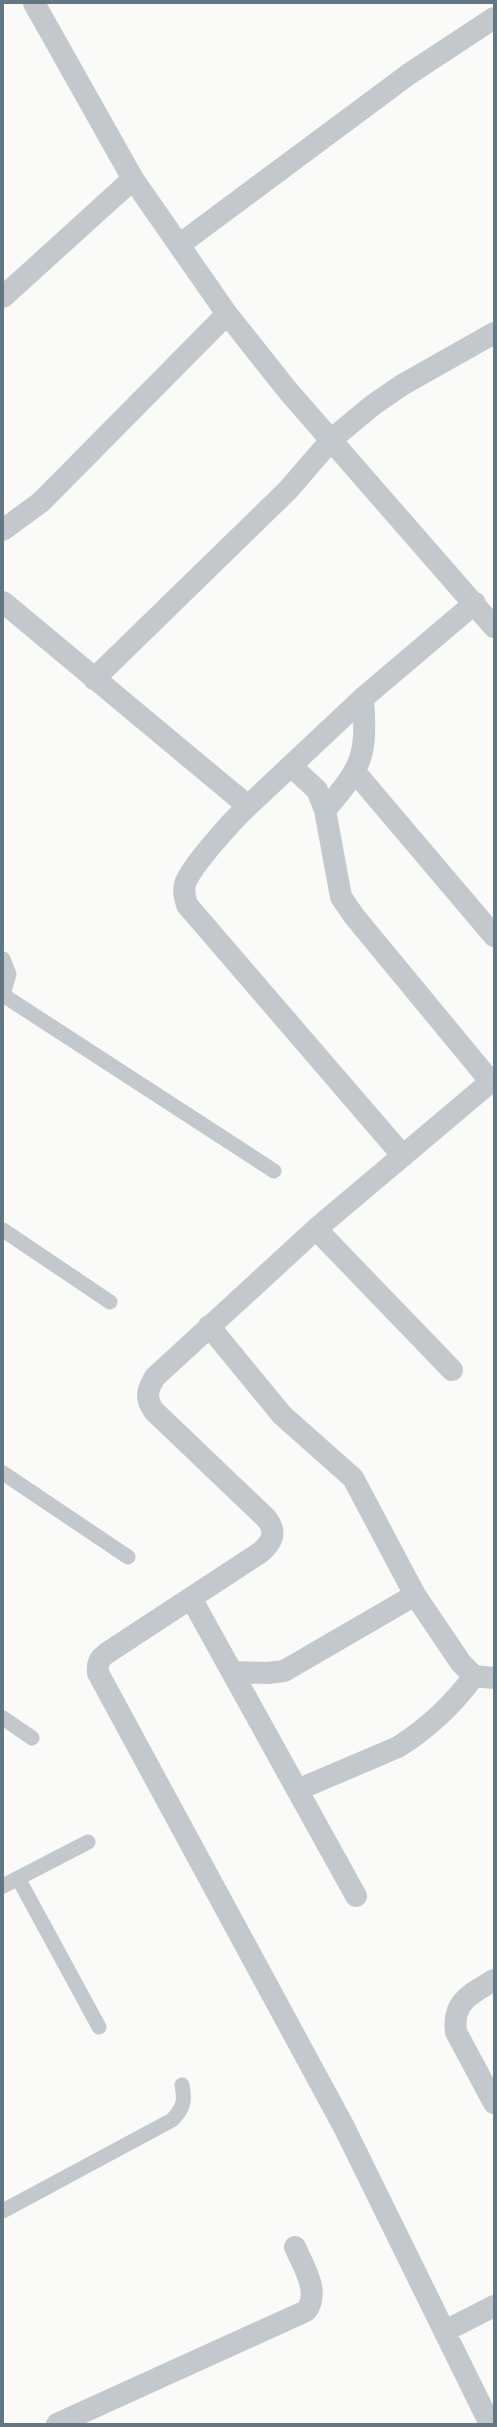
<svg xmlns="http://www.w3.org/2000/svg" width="497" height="2427" viewBox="0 0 497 2427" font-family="Mulish,sans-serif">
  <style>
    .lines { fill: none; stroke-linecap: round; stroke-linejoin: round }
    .service { stroke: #c3c8cc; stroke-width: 15 }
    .minor { stroke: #c3c8cc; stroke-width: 22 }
  </style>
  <rect width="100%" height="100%" fill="#fafaf8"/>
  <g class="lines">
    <path class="service" d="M3 959 9 974 3 995
      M3 995 274 1171
      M3 1230 110 1302
      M3 1473 128 1557
      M3 1718 32 1738
      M18 1878 99 2027
      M3 1886 88 1842
      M3 2211 172 2120C184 2108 185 2101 182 2085"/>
    <path class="minor" d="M34 3 133 179 227 314 289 392 494 627
      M179 245 409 74 494 18
      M3 297 133 179
      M3 530 41 502 227 314
      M3 602 248 806
      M94 679 288 490 332 439 373 405 402 385 494 333
      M291 766 317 790 325 810 341 897 354 916 491 1082
      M355 772 494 936
      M325 810C363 766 367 756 363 698
      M403 1156 187 905C185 898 183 891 185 884 191 866 233 820 248 806L363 698 475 603
      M316 1229 452 1370
      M209 1326 282 1415 353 1478 415 1595 461 1663 474 1676 494 1678
      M191 1598 356 1896
      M232 1672 268 1673 284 1671 415 1595
      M297 1790 398 1747C428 1728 453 1705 474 1676
      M494 1980C471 1994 452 2001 456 2032L494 2103
      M445 2331 494 2306
      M57 2424 306 2311C321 2292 303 2266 295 2247
      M490 2424 344 2127 98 1673C97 1663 99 1659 107 1653L261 1552C273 1541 277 1532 266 1518L154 1411C145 1398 147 1390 155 1377L316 1229 494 1079"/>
  </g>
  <rect width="497" height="2427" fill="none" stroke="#657683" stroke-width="8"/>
</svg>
